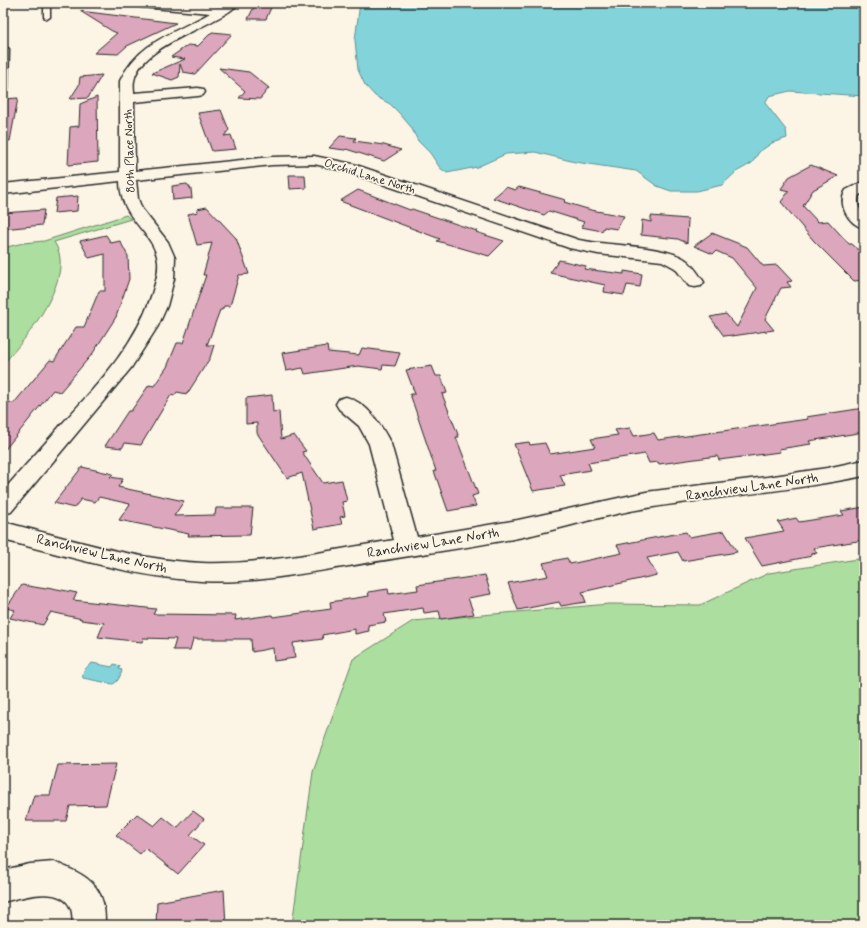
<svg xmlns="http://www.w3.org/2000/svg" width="867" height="928" viewBox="0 0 867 928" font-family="Mynerve,sans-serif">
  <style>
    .green { fill: #abde9f; stroke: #6b8465 }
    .water { fill: #83d4da; stroke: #609094 }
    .building { fill: #dca6bc; stroke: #2b2b2b }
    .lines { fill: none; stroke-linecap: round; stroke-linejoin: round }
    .service-casing { stroke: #2b2b2b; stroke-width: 3 }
    .minor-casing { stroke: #2b2b2b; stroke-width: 3 }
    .service { fill: #fcf5e5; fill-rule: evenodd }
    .minor { fill: #fcf5e5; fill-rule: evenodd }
    .labels { text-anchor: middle; stroke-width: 3.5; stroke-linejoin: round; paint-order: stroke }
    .far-street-label { font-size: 12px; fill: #2b2b2b; stroke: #fcf5e5 }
    .street-label { font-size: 14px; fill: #2b2b2b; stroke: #fcf5e5 }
  </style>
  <rect width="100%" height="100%" fill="#fcf5e5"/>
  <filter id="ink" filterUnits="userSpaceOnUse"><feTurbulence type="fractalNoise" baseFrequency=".025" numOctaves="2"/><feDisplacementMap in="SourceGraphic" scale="8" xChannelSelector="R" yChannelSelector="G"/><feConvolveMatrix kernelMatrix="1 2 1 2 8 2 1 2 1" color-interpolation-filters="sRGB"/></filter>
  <g filter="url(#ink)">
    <path class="green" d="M126 215 131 219 54 242C78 276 26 339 3 364V248L23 243 44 241Z
      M864 558V925H292L313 772 353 659 413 621 609 604 700 605 769 573Z"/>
    <path class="water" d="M360 3H864V96L790 91 769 96 765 103 786 130 787 138 772 143 759 152 752 163 736 172 722 185 697 191H671L657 186 636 171 575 162 535 152 506 154 477 167 447 173 440 168 430 153 418 141 411 127 399 113 390 104 375 96 365 85 358 70 355 40Z
      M92 663 112 667 114 664 120 666 119 669 122 670C121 675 118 682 113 684L83 678C81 673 87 666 92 663Z"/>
    <path class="building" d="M256 3H273L266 19H248Z
      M80 11 176 23 127 46 118 54 94 53 117 33 112 31Z
      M212 32 232 34 195 74 183 72 180 64 179 77 172 80 152 73 185 59 171 57 188 45 198 46Z
      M219 68 249 72 269 88 260 99 239 98 245 91Z
      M102 75 88 98 70 99 79 85 80 77Z
      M97 97 98 162 68 165 70 127 79 126 80 104Z
      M18 98 10 141 3 140V99Z
      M221 110 229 130 224 136 231 135 236 149 212 151 198 113Z
      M340 136 356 138 354 141 384 145 401 150 384 161 346 149 345 150 329 148Z
      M811 165 838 176 813 190 803 206 818 222 828 221 849 244H852L864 255V280L854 281 814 241 781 202 789 191 781 189 789 177Z
      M289 175H305L306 188 290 189Z
      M187 184 191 189 192 198 173 200 172 186Z
      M506 187 515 190 519 187 566 200 564 202 591 210 624 216 617 229 604 227 602 231 581 227 584 222 549 211 544 215 493 198Z
      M358 190 410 210 412 209 477 231 476 232 504 241 489 256 437 241 440 239 340 201Z
      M78 196 77 211 54 213 56 198Z
      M207 207 236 238 249 274 239 275 230 306H224L222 310H220L207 345H214L210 358 187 394 177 392 174 396 171 395 141 445 125 443 122 448 105 446 128 411H131L149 385 154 386 167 367 177 343H183L206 275H203L212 243 197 245 188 214 198 212 197 209Z
      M44 210 42 225 3 229V213Z
      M651 216 688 219 687 243 678 239 641 235 642 220 651 222Z
      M712 233 747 247 763 266 777 265 792 281 787 282 791 287 781 288 765 319 774 330 732 336 733 335 724 336 710 317 726 314 737 327 757 288 732 258 716 251 713 254 694 246Z
      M106 235 111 243 120 241 128 256 129 279 116 317 93 353 60 392 53 390 3 452V401L14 403 50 360 54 361 76 327H84L99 291H105V254L89 258 80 241Z
      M559 260 586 266 584 269 624 274V271L642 274 640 287 627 285 624 295 604 292 605 285 550 273Z
      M327 346 328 352 359 355 362 348 400 353 395 366 383 365 382 369 358 366 305 374 303 368 286 371 282 353Z
      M432 366 436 376H441L447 393 442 394 459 437H456L478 494 472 496 476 506 448 511 434 471H436L410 394H415L406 370Z
      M272 395 273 412 279 411 281 439 294 435 306 451 302 452 323 483 342 480 347 501 342 502 345 516 340 517 342 524 314 529 302 473 287 478 257 433V423L246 424V398Z
      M864 408V432L809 441 811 444 779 449 780 452 719 460 717 456 659 464 658 462 649 463 645 454 588 463 591 470 560 475 565 486 533 491 514 444 529 442 530 445 545 443 550 454 595 447 591 439 618 435 615 430 630 428 634 436 654 433 658 440 808 419 806 417Z
      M82 467 113 474 110 477 123 479 118 487 184 501 174 516 215 515 216 508H253L250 535 188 536 189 534 119 520 130 504 99 497 95 502 81 499 74 508 54 503Z
      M864 507V540L814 548 817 553 811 554 812 556 762 566 745 538 784 531 778 522 796 518 799 522 844 515 841 511Z
      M724 531 737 552 683 561 678 552 647 558 657 575 582 592 586 602 561 606 559 602 518 610 508 583 548 576 543 563 567 558 570 564 622 553 617 545 653 538 686 532 689 537Z
      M485 575 491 594 468 598 474 614 441 619 439 611 424 613 423 608 384 614 386 622 368 625 369 631 355 634V629L322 635 323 639 293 643 295 658 274 661 273 648 252 652 251 639H193L190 650H173L176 639 143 638 142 642 98 637 104 623 81 620 82 619 51 612 43 625 10 618 15 610 6 608 22 585 46 589 47 587 77 593 73 600 156 609 153 614 236 615 235 620 272 615 273 617 331 609 330 602 369 596 368 592 388 589 389 594 418 590 417 585Z
      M116 764 106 805 70 806 66 821H26L34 795H50L58 765Z
      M193 811 204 819 190 835 204 845 178 874 145 848 140 854 116 835 137 814 154 826 163 817 177 828Z
      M224 890 226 925H156L157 902Z"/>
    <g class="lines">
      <g class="service-casing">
        <path id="service" d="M44 3H50V17L47 19 44 17Z
          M6 47 9 49 8 89 3 93V49Z"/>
      </g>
      <g class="minor-casing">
        <path id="minor" d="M136 3H169L220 7 226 3H239C233 10 224 15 216 19 192 33 139 51 134 81 133 85 134 90 134 93L198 88 203 89 205 92 203 95 198 96 134 102 135 171 272 157 314 156 353 164 579 240C607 246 666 245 686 260 693 265 699 275 704 282L701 286 695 287 689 286 675 268 662 261 598 254 569 248 344 171 314 164 272 165 136 180 138 199 142 209 168 242 175 258 174 279 167 306 158 326 131 368 11 512 3 514V491C22 469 42 447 61 425 97 385 135 346 152 294 155 284 159 273 158 262 155 231 120 221 120 181L3 194V184L120 172V81C138 42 175 33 210 13L141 7 137 6Z
          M864 181V193L859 195C857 203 858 209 864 214V228C848 224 837 204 846 190Z
          M346 397C368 403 381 425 391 444L417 537 518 520 646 492 767 477 827 468 864 460V476C792 491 719 496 647 508 603 515 561 529 518 538 462 549 405 556 349 566 300 574 250 584 201 581 133 577 68 556 3 540V522C68 538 134 560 202 563 266 565 331 550 394 540L369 444 359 426 339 409 336 404 339 399Z
          M54 862C75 871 97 878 103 903 105 910 105 918 105 925H73C72 920 73 914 71 909 62 884 22 897 3 902V870L30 864Z"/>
      </g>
      <use href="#service" class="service"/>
      <use href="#minor" class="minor"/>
    </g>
  </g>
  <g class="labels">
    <g class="far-street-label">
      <text transform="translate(129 151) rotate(-92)" y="4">80th Place North</text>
      <text transform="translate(370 176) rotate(17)" y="4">Orchid Lane North</text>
    </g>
    <g class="street-label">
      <text transform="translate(752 486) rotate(-8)" y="5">Ranchview Lane North</text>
      <text transform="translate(433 542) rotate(-9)" y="5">Ranchview Lane North</text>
      <text transform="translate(102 553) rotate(13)" y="5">Ranchview Lane North</text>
    </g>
  </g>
  <rect width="867" height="928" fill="none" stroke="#fcf5e5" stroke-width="16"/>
  <rect x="8" y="8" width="851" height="912" fill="none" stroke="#2b2b2b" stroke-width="1.5" filter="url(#ink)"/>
</svg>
